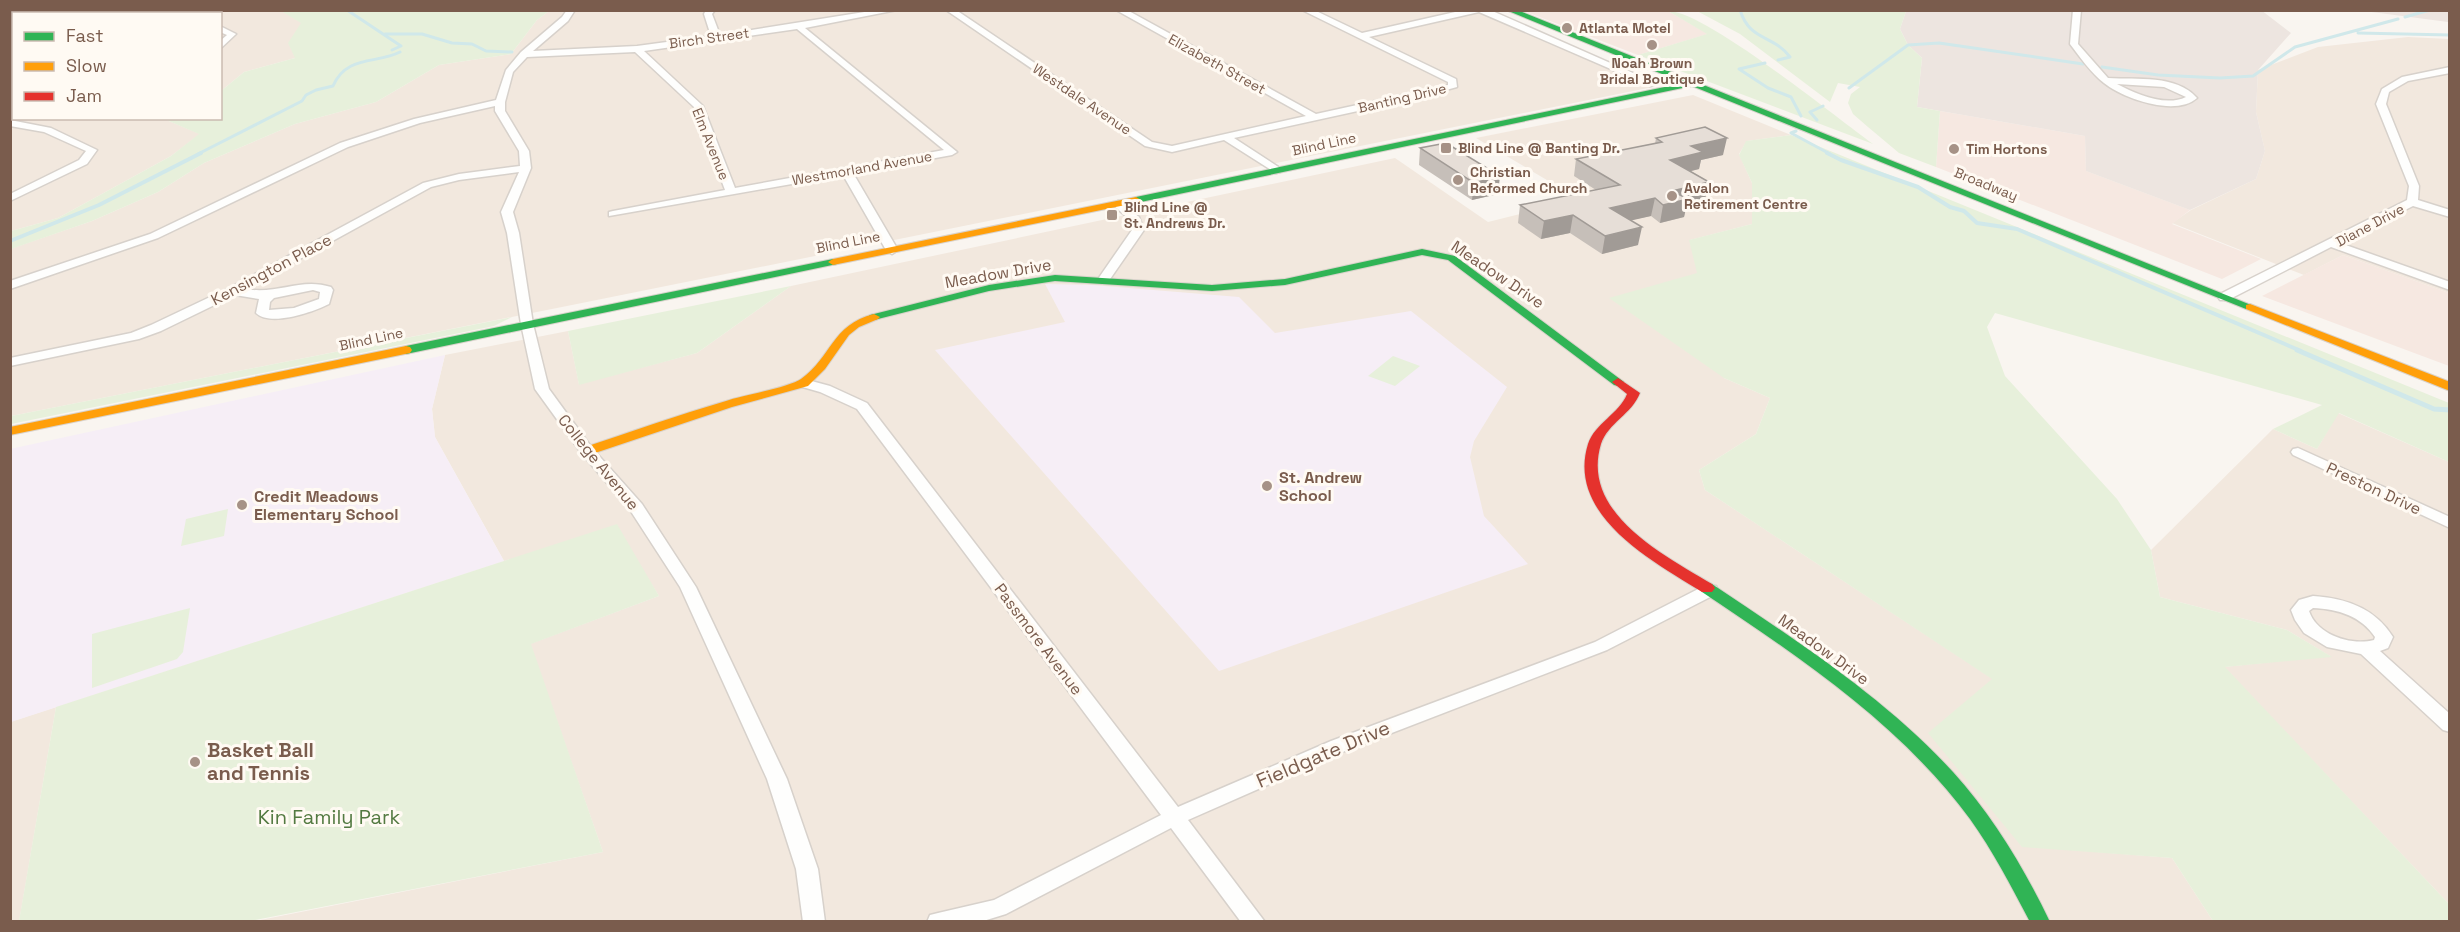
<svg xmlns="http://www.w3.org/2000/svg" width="2460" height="932" viewBox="0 0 2460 932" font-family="'Space Grotesk',sans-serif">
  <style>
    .residential { fill: #f2e8de }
    .commercial { fill: #f6e8e1 }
    .industrial { fill: #ede5e0 }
    .education { fill: #f6eef6 }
    .green { fill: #e7f0db }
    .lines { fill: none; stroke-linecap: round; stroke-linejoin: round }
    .stream-far2 { stroke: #d0e8ea; stroke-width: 3 }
    .stream-far1 { stroke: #d0e8ea; stroke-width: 4 }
    .stream { stroke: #d0e8ea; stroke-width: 5 }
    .street-casing { stroke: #d7d1cb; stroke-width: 3 }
    .fast-casing { stroke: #d9d2cb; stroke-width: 2 }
    .slow-casing { stroke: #d9d2cb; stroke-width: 2 }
    .jam-casing { stroke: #d9d2cb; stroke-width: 2 }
    .street { fill: #fefefd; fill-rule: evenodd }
    .fast { fill: #30b455; fill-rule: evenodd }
    .slow { fill: #ff9f0a; fill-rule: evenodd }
    .jam { fill: #e5322d; fill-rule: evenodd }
    .wall { fill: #c6bfb9 }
    .shaded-wall { fill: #a19b96 }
    .building { fill: #e6ded7; stroke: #a19b96; stroke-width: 1.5 }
    .poi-dot { fill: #a69286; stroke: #fffaf3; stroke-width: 2 }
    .labels { text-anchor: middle; stroke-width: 6; stroke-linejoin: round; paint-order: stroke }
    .far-poi-label { font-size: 14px; font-weight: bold; fill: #7a5c4d; stroke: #fffaf3; text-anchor: start }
    .far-street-label { font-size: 14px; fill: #7a5c4d; stroke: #fffaf3 }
    .street-label { font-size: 16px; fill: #7a5c4d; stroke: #fffaf3 }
    .poi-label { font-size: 16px; font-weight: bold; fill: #7a5c4d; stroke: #fffaf3; text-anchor: start }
    .near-poi-label { font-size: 20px; font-weight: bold; fill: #7a5c4d; stroke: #fffaf3; text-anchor: start }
    .near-street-label { font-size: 20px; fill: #7a5c4d; stroke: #fffaf3 }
    .near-park-label { font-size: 20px; fill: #537a41; stroke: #fffaf3 }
  </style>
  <rect width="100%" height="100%" fill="#f9f5f0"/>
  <path class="residential" d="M281 10 302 23 295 58 244 72 221 91 220 14H14V118L164 119 200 134 171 156 58 218 11 231V11Z
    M549 11H1478L1663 85 562 307 11 416 10 249 92 221 158 192 204 163 295 124 376 102 439 65 511 54 537 20Z
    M2408 37 2449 39V293L2343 255 2304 275 2172 223 2191 210 2256 179 2265 151 2256 112 2258 70 2318 47Z
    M1693 95 1791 135 1747 141 1739 154 1752 183V224L1690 240 1724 378 1770 398 1756 434 1699 470 1705 490 1993 679 2021 846 2172 858 2213 921 250 922 603 852 530 644 659 596 617 530 504 561 435 437 432 409 445 355 568 331 579 384 697 353 791 286 1395 158 1488 222 1579 199 1476 138Z
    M2338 413 2449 462V904L2224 667 2330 656 2287 630 2160 597 2151 550 2273 429 2317 449Z
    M56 707 19 922 10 921V722Z"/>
  <path class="commercial" d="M1524 11H1668L1708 34 1638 55Z
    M1940 111 2085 136 2086 171 2190 210 2172 224 2261 259 2222 279 1936 167Z
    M2343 255 2449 293V366L2262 296Z"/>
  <path class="industrial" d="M2261 10 2291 33 2258 70 2256 112 2265 151 2256 179 2190 210 2086 171 2085 136 1917 107 1922 58 1908 45 1900 29 1906 11Z
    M2364 11H2449V22H2448Z"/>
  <path class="education" d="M1045 284 1092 285 1239 297 1275 333 1411 311 1507 387 1474 441 1470 457 1484 516 1528 564 1219 671 935 350 1065 322Z
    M445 355 432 409 435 437 504 561 11 722 10 449Z"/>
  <path class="green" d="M281 11H549L537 20 511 54 439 65 376 102 295 124 204 163 158 192 92 221 11 249V231L58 218 171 156 199 134 164 119 220 118 221 91 244 72 295 58 288 43 301 23Z
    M1668 11C1704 10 1837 118 1873 144L1638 55 1707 34Z
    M1697 11H1906L1900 29 1908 45 1922 58 1917 107 1940 111 1936 167 1899 153 1868 127 1853 114 1848 103 1851 94 1860 87 1838 83 1830 102 1740 34Z
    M1791 135 2449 403V462L2339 413 2317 449 2273 429 2322 405 1995 313 1987 327 2005 376 2117 499 2151 550 2160 597 2287 630 2332 657 2225 667 2449 904V921H2213L2172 858 2022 847 1928 733 1992 679 1705 490 1699 470 1756 434 1770 398 1724 378 1609 298 1697 273 1689 240 1752 224V183L1739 155 1746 141Z
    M791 286 697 353 579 385 568 331Z
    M512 317 494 326 11 424V416Z
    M1393 356 1420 366 1395 386 1368 376Z
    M228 509 224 536 181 546 186 519Z
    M617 524 659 596 531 644 603 852 250 921H19L56 707Z
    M190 608 183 652 177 659 92 688V634Z"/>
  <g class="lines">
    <path class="stream-far2" d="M347 10 401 46 392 50
      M1740 10C1750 42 1773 34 1790 57L1778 60
      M2405 17 2430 10
      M2358 33 2450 35
      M385 34H422L452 43 472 44 486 51 512 52
      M1765 63 1739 69 1768 88 1791 97 1801 116
      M2102 67 2158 75 2220 78 2253 76 2295 47 2398 19
      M1849 88 1908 45 1939 43 2083 64
      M1817 120 1810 112 1823 106
      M1796 131 1791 133 1830 154
      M198 154 302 101 306 95 316 90 333 86C346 55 377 64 400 52"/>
    <path class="stream-far1" d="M1827 153 1841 160 1918 187 1950 207 1964 211 1977 223 2017 229 2301 351
      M10 241 99 205 201 153"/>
    <path class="stream" d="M2297 350 2434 409 2450 410"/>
    <g class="street-casing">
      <path id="street" d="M45 10H53L51 14H43Z
        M567 10H575L568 21 533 51 637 46 711 36 704 14 706 10H715L712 14 720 35 877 10H897L805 28 957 152 952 155 853 173 898 250 892 254 886 250 843 175 609 216V212L613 211 725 190 694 107 635 52 527 57 513 72 505 102V111L529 151 531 168 513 212 519 233 533 324 549 389 592 448 642 504 696 587 787 779 818 869 825 922H803L796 869 767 779 680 587 630 510 582 454 535 389 521 324 507 233 501 212 519 172 459 180 431 187 245 289C278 295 301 277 331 287L333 290 329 304C313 312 271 327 256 313L259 299 235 295 161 331 139 339 10 366V358L131 333 151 325 229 288 423 183 459 174 520 166 519 151 495 111V106L420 123 348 147 158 238 10 289V281L150 234 340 143 414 119 496 100 506 70 521 52 562 17ZM797 29 944 150 735 188 703 106 644 51ZM313 290 320 292 319 299 294 308 269 310 270 302 274 298Z
        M946 10H956L1152 142 1172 146 1306 116 1116 10H1127L1316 114 1448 85V82L1302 10H1314L1362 33 1464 10H1490L1658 84 1650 86 1479 12 1369 37 1456 79 1457 87 1417 98 1234 138 1280 168V172L1276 173 1224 140 1172 152 1145 146Z
        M2073 10H2081L2078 44 2108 78C2137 80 2176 74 2197 98 2176 117 2124 99 2104 83 2091 73 2080 57 2070 44ZM2117 84 2164 87 2186 97C2165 107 2136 94 2117 84Z
        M81 12H139L143 14H77Z
        M220 26 236 34 220 49V41L227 35 220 32Z
        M10 33H14V38H10Z
        M10 48H14V54H10Z
        M2450 67V73L2408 81 2389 92 2386 104 2419 186 2418 200 2450 210V217L2413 206 2340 243 2450 282V290L2331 247 2228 300H2220L2218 297 2220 294 2407 200 2409 186 2376 104 2382 89 2402 77Z
        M10 120 51 128 97 150 87 164 10 201V194L79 160 86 151 44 132 10 126Z
        M1118 201 1139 217 1144 230 1108 282 1104 283 1098 279 1132 230 1130 220 1112 204Z
        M804 379 830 386 867 403 1178 807 1331 741 1595 642 1704 586H1716L1718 590 1716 594 1607 650 1345 751 1188 820 1265 922H1241L1171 828 1006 914 980 922H927L930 915 938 913 994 900 1161 815 857 409 820 392 799 386 797 383Z
        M2298 448 2450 517V528L2293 455 2291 452 2293 449Z
        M2313 596C2346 598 2375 608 2393 637L2388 648 2380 651 2450 714V732L2443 730 2361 654 2327 647 2304 633 2295 620 2291 610 2299 600ZM2313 608C2338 609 2361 616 2375 637L2374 640C2351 646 2317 635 2309 611Z"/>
    </g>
    <g class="fast-casing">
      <path id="fast" d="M1506 10H1517L2256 307 2254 309H2246L1692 86 1136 203 1131 200 1136 197 1684 83Z
        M1422 249 1455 256 1624 382 1618 386 1614 385 1448 260 1422 255 1285 285 1212 291 1055 281 989 291 874 320 868 317 870 315 989 285 1055 275 1212 285 1285 279Z
        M833 259 837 260V264L406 354 400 350 406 346Z
        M1707 583 1712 584C1797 641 1884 697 1953 772 1993 816 2024 868 2050 922H2030C2011 886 1993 851 1970 819 1899 723 1799 657 1702 592L1699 588 1702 584Z"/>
    </g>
    <g class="slow-casing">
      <path id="slow" d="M1136 197 1141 200 1140 202 833 265 828 262 833 259Z
        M2250 304 2450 382V391L2246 309V305Z
        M874 314 880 317 878 319 859 327 849 335 825 369 808 386 732 407 592 454H582L580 451 582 448C630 432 678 415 726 401 741 396 790 387 801 379 832 357 831 325 874 314Z
        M406 346 410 347 412 350 410 353 10 435V427Z"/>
    </g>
    <g class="jam-casing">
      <path id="jam" d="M1618 378 1640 393C1632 414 1608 423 1601 444 1580 513 1664 555 1712 584L1715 588 1712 592H1702C1652 561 1566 515 1588 444 1595 423 1619 414 1627 394L1612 382Z"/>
    </g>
    <use href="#street" class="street"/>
    <use href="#fast" class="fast"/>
    <use href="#slow" class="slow"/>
    <use href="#jam" class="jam"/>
  </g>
  <path class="wall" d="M1656 138 1723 155 1701 160 1699 169 1691 171 1709 182 1705 199 1687 204 1684 217 1660 223 1651 216 1631 220 1638 245 1602 254 1570 233 1541 239 1518 223 1520 205 1596 190 1574 176 1576 159 1655 144Z
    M1420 148 1498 194 1472 200 1419 165Z"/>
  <path class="shaded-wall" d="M1727 138 1723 155 1701 160 1699 169 1667 177 1670 160 1691 146Z
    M1500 176 1498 194 1472 200 1474 183Z
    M1709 182 1705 199 1687 204 1684 217 1660 223 1663 205 1672 191Z
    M1655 198 1651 216 1607 226 1610 208Z
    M1573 215 1570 233 1541 239 1544 221Z
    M1642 227 1638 245 1602 254 1605 236Z"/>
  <path class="building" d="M1705 127 1727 138 1691 146 1703 152 1670 160 1709 182 1672 191 1688 199 1663 205 1655 198 1610 208 1642 227 1605 236 1573 215 1544 221 1520 205 1620 185 1576 159 1662 142 1656 138Z
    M1446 143 1500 176 1474 183 1420 148Z"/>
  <g class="poi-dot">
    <circle cx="1567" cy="28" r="6"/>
    <circle cx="1652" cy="45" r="6"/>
    <rect x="1440" y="142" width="12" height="12" rx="3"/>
    <circle cx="1954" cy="149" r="6"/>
    <circle cx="1458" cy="180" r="6"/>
    <circle cx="1672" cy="196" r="6"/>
    <rect x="1106" y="209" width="12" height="12" rx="3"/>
    <circle cx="1267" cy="486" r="6"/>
    <circle cx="242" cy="505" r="6"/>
    <circle cx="195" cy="762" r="6"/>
  </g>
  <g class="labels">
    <g class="far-poi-label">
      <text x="1579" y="33">Atlanta Motel</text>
      <text x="1652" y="68" text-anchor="middle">Noah Brown<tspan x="1652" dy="16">Bridal Boutique</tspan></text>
      <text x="1458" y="153">Blind Line @ Banting Dr.</text>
      <text x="1966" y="154">Tim Hortons</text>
      <text x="1470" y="177">Christian<tspan x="1470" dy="16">Reformed Church</tspan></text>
      <text x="1684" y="193">Avalon<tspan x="1684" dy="16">Retirement Centre</tspan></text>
      <text x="1124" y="212">Blind Line @<tspan x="1124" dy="16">St. Andrews Dr.</tspan></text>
    </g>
    <g class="far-street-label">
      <text transform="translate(709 38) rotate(-8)" y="5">Birch Street</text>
      <text transform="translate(1217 64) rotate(29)" y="5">Elizabeth Street</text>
      <text transform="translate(1402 98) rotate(-13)" y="5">Banting Drive</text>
      <text transform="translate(1082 99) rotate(34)" y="5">Westdale Avenue</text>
      <text transform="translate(711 144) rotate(68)" y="5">Elm Avenue</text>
      <text transform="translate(1324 144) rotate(-12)" y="5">Blind Line</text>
      <text transform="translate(862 168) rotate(-10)" y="5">Westmorland Avenue</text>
      <text transform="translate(1986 184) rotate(22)" y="5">Broadway</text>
      <text transform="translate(2370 225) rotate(-28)" y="5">Diane Drive</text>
      <text transform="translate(848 242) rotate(-11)" y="5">Blind Line</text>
      <text transform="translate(371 339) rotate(-12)" y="5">Blind Line</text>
    </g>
    <g class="street-label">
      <text transform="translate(271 269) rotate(-28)" y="6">Kensington Place</text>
      <text transform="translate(998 273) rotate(-10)" y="6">Meadow Drive</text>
      <text transform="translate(1498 274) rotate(34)" y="6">Meadow Drive</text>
      <text transform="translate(599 462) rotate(51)" y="6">College Avenue</text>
      <text transform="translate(2374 488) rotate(25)" y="6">Preston Drive</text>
      <text transform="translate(1039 639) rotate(53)" y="6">Passmore Avenue</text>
      <text transform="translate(1824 649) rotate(36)" y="6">Meadow Drive</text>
    </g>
    <g class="poi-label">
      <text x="1279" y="483">St. Andrew<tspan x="1279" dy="18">School</tspan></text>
      <text x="254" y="502">Credit Meadows<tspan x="254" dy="18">Elementary School</tspan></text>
    </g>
    <g class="near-poi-label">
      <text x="207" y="757">Basket Ball<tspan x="207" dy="23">and Tennis</tspan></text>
    </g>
    <g class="near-street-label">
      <text transform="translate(1323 754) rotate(-23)" y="7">Fieldgate Drive</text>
    </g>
    <g class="near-park-label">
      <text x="329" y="824">Kin Family Park</text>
    </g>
  </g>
  <rect width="2460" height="932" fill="none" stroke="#7a5c4d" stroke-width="24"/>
  <rect x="12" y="12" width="210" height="108" fill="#fffaf3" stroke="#cabbb1" stroke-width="1.5"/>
  <rect x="24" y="32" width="30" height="9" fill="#30b455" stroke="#cabbb1" stroke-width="1.5"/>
  <text x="66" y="42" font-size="18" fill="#7a5c4d">Fast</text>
  <rect x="24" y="62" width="30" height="9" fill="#ff9f0a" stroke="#cabbb1" stroke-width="1.5"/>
  <text x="66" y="72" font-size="18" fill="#7a5c4d">Slow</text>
  <rect x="24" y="92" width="30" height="9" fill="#e5322d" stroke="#cabbb1" stroke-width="1.5"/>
  <text x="66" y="102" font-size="18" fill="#7a5c4d">Jam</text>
</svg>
